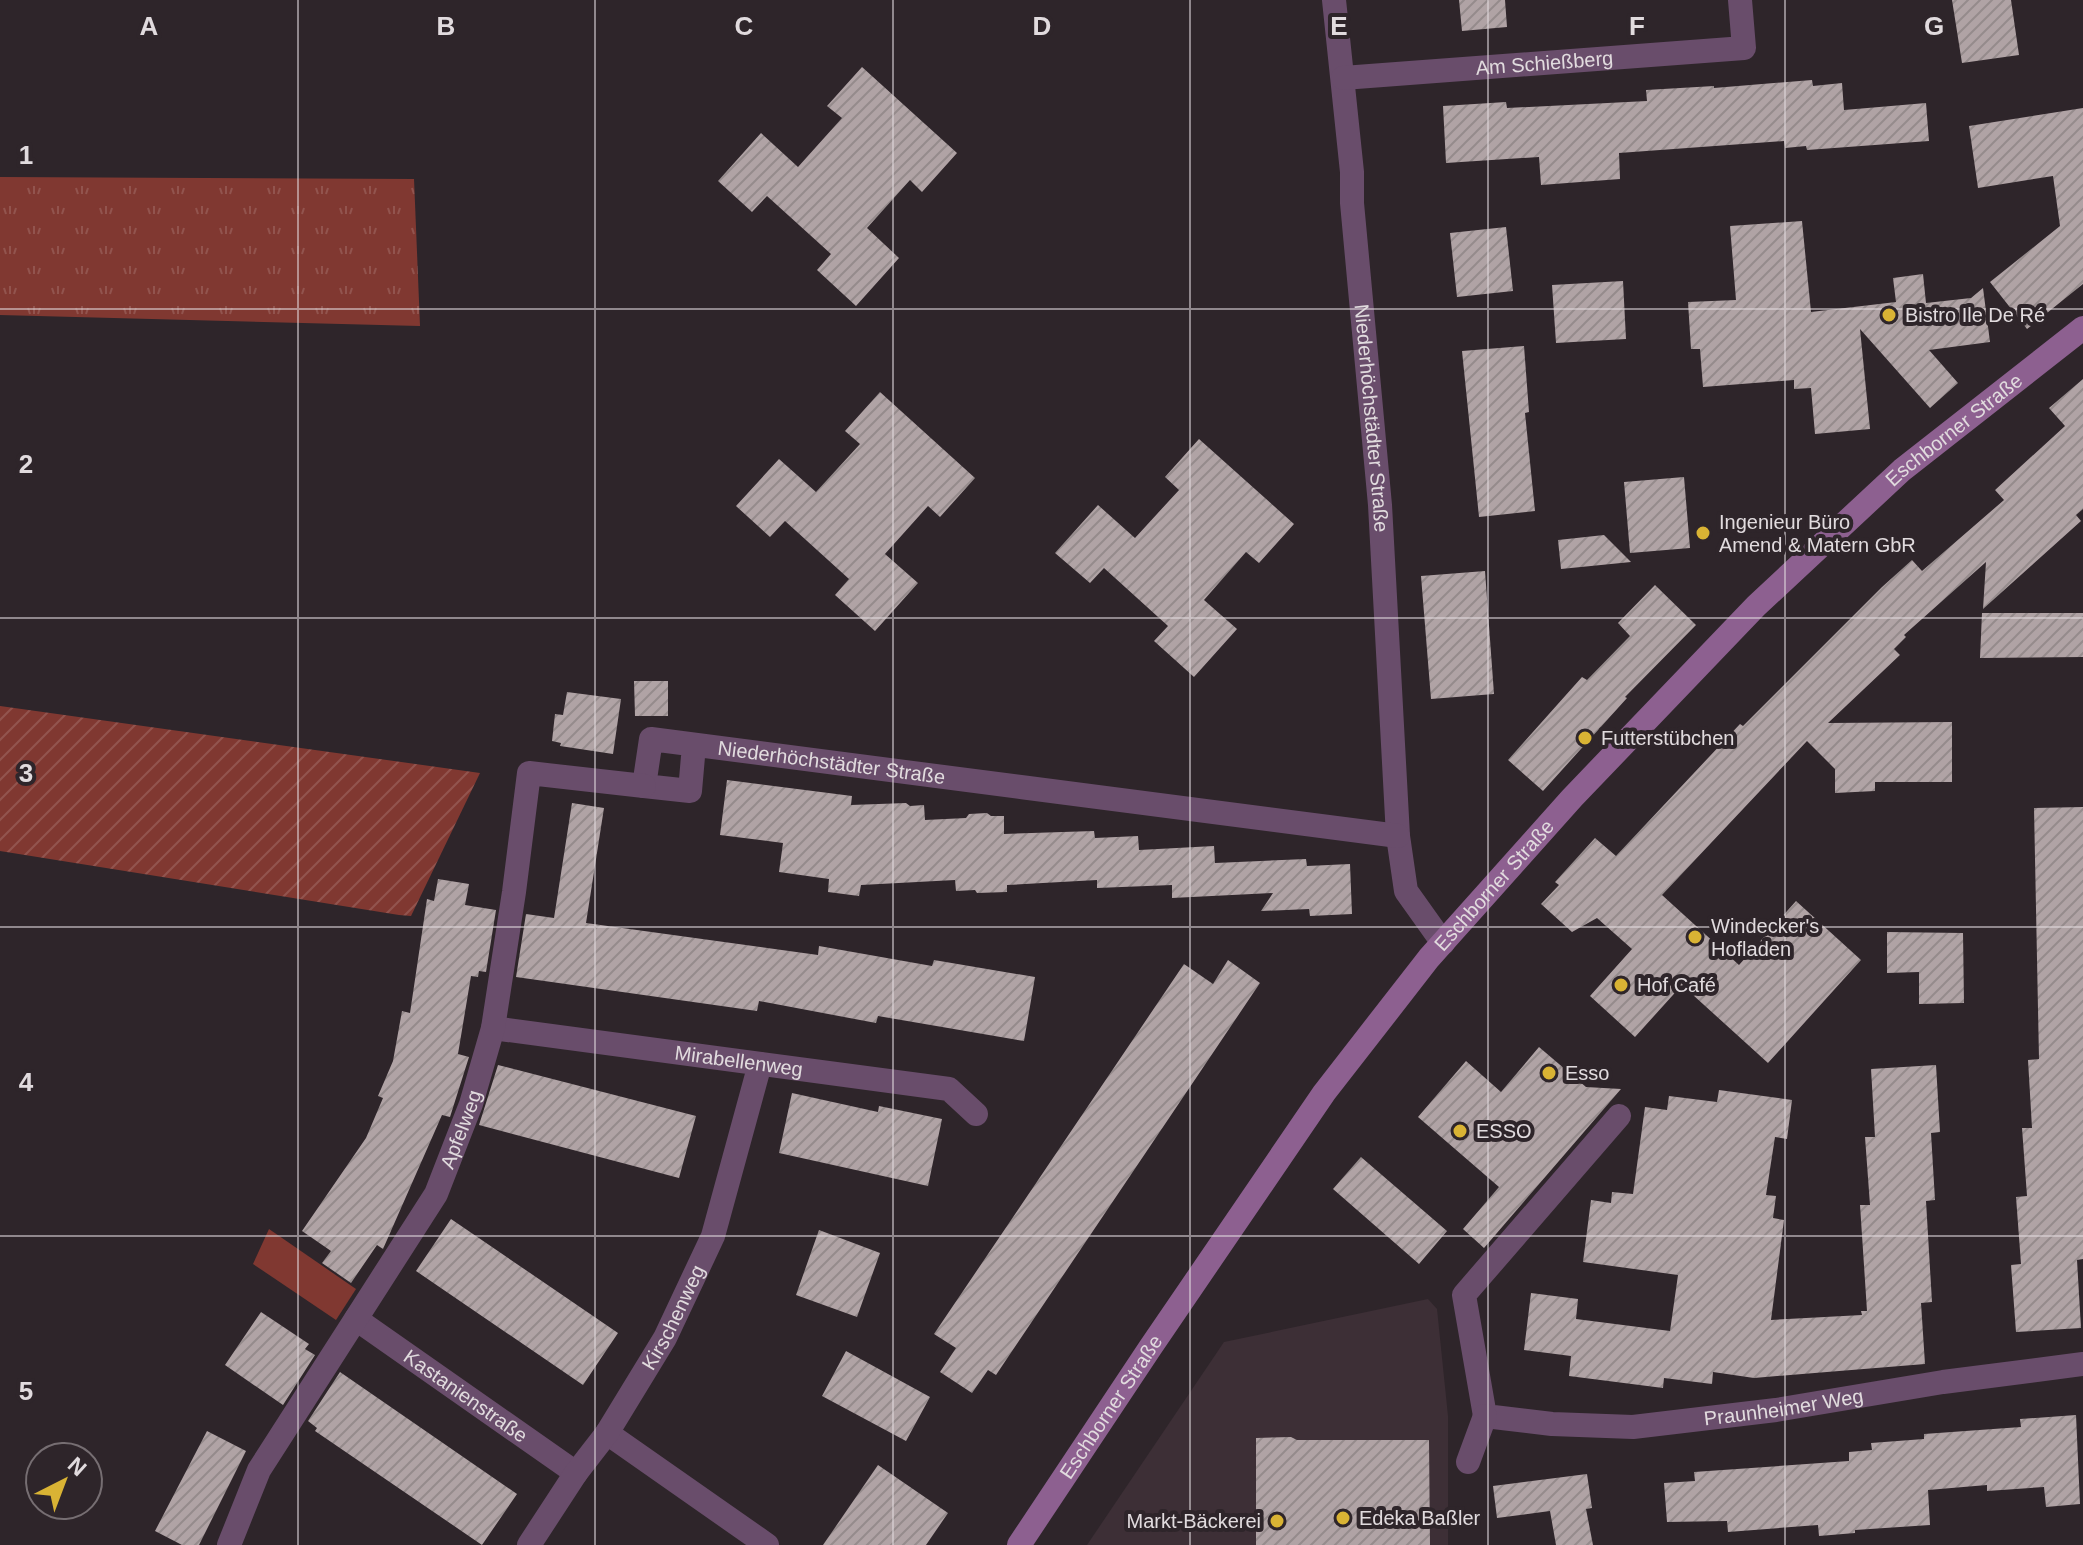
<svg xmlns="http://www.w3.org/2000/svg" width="2083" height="1545" viewBox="0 0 2083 1545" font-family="Arial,sans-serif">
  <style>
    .built { fill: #3d2f36 }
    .grass { fill: url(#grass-tufts) }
    .park { fill: #803831 }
    .garden { fill: url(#garden-furrows) }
    .building { fill: url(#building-hatch) }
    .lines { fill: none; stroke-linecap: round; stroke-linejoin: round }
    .street { stroke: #694d6b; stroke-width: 24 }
    .secondary { stroke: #8d6090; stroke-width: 24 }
    .grid { fill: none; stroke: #e1dbde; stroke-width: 2; stroke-opacity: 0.55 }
    .poi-dot { fill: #d9b334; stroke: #2e252a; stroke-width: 3 }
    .labels { text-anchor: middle; stroke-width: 8; stroke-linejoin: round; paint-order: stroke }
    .street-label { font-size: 20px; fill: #e1dbde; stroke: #2e252a }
    .poi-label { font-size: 20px; fill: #e1dbde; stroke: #2e252a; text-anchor: start }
    .grid-label { font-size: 26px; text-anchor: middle; font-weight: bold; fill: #e1dbde; stroke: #2e252a; stroke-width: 8; stroke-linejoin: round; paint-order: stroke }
  </style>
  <defs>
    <pattern id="grass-tufts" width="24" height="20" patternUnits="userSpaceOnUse" patternTransform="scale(2)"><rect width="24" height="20" fill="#803831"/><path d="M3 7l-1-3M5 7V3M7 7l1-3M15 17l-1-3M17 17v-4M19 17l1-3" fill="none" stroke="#92544e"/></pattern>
    <pattern id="garden-furrows" width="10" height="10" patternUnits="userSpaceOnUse" patternTransform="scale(2)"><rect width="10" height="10" fill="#803831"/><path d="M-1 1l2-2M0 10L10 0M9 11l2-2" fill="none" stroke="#92544e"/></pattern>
    <pattern id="building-hatch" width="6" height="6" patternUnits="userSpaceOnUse" patternTransform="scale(2)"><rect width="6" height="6" fill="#b0a3a5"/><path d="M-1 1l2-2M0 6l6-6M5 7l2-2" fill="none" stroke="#958b8c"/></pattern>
  </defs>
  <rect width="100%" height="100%" fill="#2e252a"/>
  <path class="built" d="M1428 1299 1437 1309 1448 1416V1545H1087L1224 1342Z"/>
  <path class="grass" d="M0 177 414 179 420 326 0 315Z"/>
  <path class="park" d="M269 1229 356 1289 336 1320 253 1264Z"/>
  <path class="garden" d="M0 706 480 773 411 916 399 915 0 851Z"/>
  <path class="building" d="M1459 0H1505L1507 27 1462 31Z
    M1952 0H2011L2019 55 1962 63Z
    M862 67 957 153 922 192 910 180 867 228 899 258 856 306 817 270 831 254 767 196 752 212 718 181 761 133 798 167 842 118 827 106Z
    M1812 80 1813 86 1842 83 1844 110 1926 103 1929 141 1807 150 1806 146 1785 148 1784 141 1619 153 1620 179 1541 185 1539 157 1446 163 1443 106 1506 102 1507 108 1647 101 1646 90 1714 86V88Z
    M2083 108V284L2027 329 1990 282 2060 226 2053 176 1978 188 1969 126Z
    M1802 221 1811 312 1896 302 1893 278 1923 274 1926 303 1971 298 1983 288 1990 342 1929 350 1958 383 1930 408 1860 329 1870 429 1815 434 1811 388 1794 389V380L1703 387 1700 349H1691L1688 302 1736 300 1730 226Z
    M1506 227 1513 291 1457 297 1450 233Z
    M1623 281 1626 339 1556 343 1552 285Z
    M1524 346 1529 412 1525 413 1535 511 1479 517 1462 351Z
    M2083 379V509L2076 515 2081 521 1983 609 1986 562 1904 635 1906 637 1894 649 1900 655 1828 723 1952 722V782H1875V791L1835 793V769L1807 741 1662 895 1739 965 1796 901 1861 960 1768 1063 1682 985 1635 1037 1590 996 1632 949 1597 918 1572 932 1541 904 1559 885 1555 882 1595 838 1616 856 1740 724 1743 726 1882 587 1912 560 1922 571 2004 500 1995 490 2065 426 2049 408Z
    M880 392 975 478 940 517 928 506 885 554 918 583 875 631 835 595 849 579 785 521 770 537 736 506 779 459 816 492 860 444 845 431Z
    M1199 439 1294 524 1259 563 1246 552 1204 600 1237 629 1194 677 1154 641 1168 626 1104 568 1090 583 1055 553 1098 505 1135 538 1179 490 1165 477Z
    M1684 477 1690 548 1630 553 1624 482Z
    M1604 535 1631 562 1561 569 1558 540Z
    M1485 571 1494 694 1431 699 1421 576Z
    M1655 585 1696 625 1625 697 1627 698 1543 791 1508 760 1582 677 1587 680 1630 636 1618 623Z
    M1982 613H2083V657L1980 658Z
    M634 681H668V716H635Z
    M567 692 621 699 613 754 560 746 561 743 552 741 555 714 563 715Z
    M727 780 852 796 851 805 906 803 910 806 924 805 925 820 966 818 969 814 987 813 991 816H1004V834L1094 831 1095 838 1138 836 1139 850 1214 846 1215 863 1306 859 1307 866 1350 864 1352 914 1310 916 1309 909 1261 911 1273 893 1172 898V885L1097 888V880L1007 885V892L977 893 975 890 956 891 955 880 861 885 859 896 828 892 829 879 779 872 783 843 720 835Z
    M572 803 604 808 586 923 818 955 819 946 932 966 934 960 1035 977 1024 1041 878 1016 876 1023 759 1001 757 1011 516 977 526 914 554 918Z
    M2083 807V1259L2077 1260 2081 1328 2016 1332 2011 1265 2021 1264 2016 1197 2027 1196 2022 1128H2032L2028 1060 2039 1059 2034 808Z
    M438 879 469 884 465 905 496 910 486 972 479 971 478 977 471 976 458 1054 469 1057 450 1117 442 1115 383 1249 377 1245 351 1283 322 1263 331 1251 302 1231 366 1138 383 1098 378 1096 393 1061 402 1011 410 1013 427 899 434 901Z
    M1887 932 1963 933 1964 1003 1919 1004V972L1887 973Z
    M1228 960 1260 983 996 1375 988 1370 972 1393 940 1372 956 1348 934 1334 1184 964 1213 984Z
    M1539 1047 1586 1087 1621 1089 1484 1248 1463 1229 1499 1187 1418 1117 1466 1061 1501 1092Z
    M498 1065 696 1116 679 1178 479 1125Z
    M1936 1065 1940 1132 1931 1133 1935 1200 1926 1201 1932 1302 1921 1303 1925 1364 1754 1378 1713 1372 1712 1384 1664 1378 1663 1388 1569 1376 1571 1356 1524 1350 1531 1293 1578 1299 1576 1319 1670 1331 1678 1275 1583 1262 1591 1200 1611 1203 1612 1192 1633 1194 1645 1107 1667 1110 1669 1096 1717 1102 1719 1090 1792 1100 1787 1139 1775 1137 1766 1195 1776 1196 1773 1218 1784 1220 1771 1320 1862 1315 1861 1311H1867L1860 1205H1870L1865 1137H1875L1871 1069Z
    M792 1093 878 1112 879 1106 942 1119 928 1186 779 1153Z
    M1361 1157 1447 1231 1419 1264 1333 1189Z
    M451 1219 618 1333 583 1385 416 1271Z
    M819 1230 880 1253 857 1317 796 1295Z
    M261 1312 309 1344 305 1349 315 1355 283 1405 225 1365Z
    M846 1351 930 1397 906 1441 822 1396Z
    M340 1372 517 1494 482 1545 315 1431 317 1428 308 1421Z
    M2076 1415 2080 1504 2046 1507 2044 1487 1987 1491V1485L1928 1490 1930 1525 1855 1530V1533L1819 1536 1818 1525 1728 1532 1727 1521 1667 1522 1664 1483 1695 1481 1694 1472 1849 1461V1452L1872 1450 1871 1443 1924 1439V1434L2021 1427 2020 1419Z
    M207 1431 246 1451 199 1545H182L155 1531Z
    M1291 1437 1297 1440H1429L1430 1545H1256V1438Z
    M878 1465 948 1513 926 1545H823Z
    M1587 1474 1592 1508 1586 1509 1593 1545H1556L1550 1511 1497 1518 1493 1486Z"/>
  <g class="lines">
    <g class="street">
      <path id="s1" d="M1334 0 1352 172V203L1380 505 1398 836 1406 891 1443 943"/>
      <path id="s2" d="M1343 78 1744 48 1740 0"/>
      <path id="s3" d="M694 745 690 791 644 786 651 739C900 771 1149 804 1398 836"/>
      <path id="s4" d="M493 1028 949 1089 976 1114"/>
      <path id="s5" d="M1619 1116 1464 1295 1485 1416 1552 1424 1633 1427 1776 1410 1943 1382 2083 1364"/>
      <path id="s6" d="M356 1319 576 1473"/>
      <path d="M607 1433 767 1545"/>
      <path d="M1468 1462 1485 1416"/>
      <path id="s7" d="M229 1545 259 1470 436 1194 471 1104 493 1028 514 892 529 773 644 786"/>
      <path id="s8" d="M529 1545 576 1473 607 1433 665 1338 713 1236 760 1064"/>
    </g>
    <path class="secondary" id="s9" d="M1019 1545 1150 1348 1324 1093 1429 958 1572 798 1756 606 1902 470 2083 328"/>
  </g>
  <path class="grid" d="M298 0V1545M595 0V1545M893 0V1545M1190 0V1545M1488 0V1545M1785 0V1545M0 309H2083M0 618H2083M0 927H2083M0 1236H2083"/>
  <g class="poi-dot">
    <circle cx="1889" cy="315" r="8"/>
    <circle cx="1703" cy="533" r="8"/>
    <circle cx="1585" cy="738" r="8"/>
    <circle cx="1695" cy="937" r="8"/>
    <circle cx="1621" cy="985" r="8"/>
    <circle cx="1549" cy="1073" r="8"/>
    <circle cx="1460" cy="1131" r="8"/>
    <circle cx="1343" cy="1518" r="8"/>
    <circle cx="1277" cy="1521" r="8"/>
  </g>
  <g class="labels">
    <g class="street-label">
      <text dy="7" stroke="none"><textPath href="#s2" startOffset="202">Am Schießberg</textPath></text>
      <text dy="7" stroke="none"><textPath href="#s1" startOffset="420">Niederhöchstädter Straße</textPath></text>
      <text dy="7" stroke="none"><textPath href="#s9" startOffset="1462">Eschborner Straße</textPath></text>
      <text dy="7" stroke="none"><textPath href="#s3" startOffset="322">Niederhöchstädter Straße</textPath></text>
      <text dy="7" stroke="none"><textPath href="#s9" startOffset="814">Eschborner Straße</textPath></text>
      <text dy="7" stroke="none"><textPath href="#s4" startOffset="248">Mirabellenweg</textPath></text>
      <text dy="7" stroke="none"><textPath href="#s7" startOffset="478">Apfelweg</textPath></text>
      <text dy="7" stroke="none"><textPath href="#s8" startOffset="270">Kirschenweg</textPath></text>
      <text dy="7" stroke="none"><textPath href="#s6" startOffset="134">Kastanienstraße</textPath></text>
      <text dy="7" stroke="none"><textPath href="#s5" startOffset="660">Praunheimer Weg</textPath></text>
      <text dy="7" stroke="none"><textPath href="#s9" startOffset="166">Eschborner Straße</textPath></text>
    </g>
    <g class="poi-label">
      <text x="1905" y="322">Bistro Ile De Ré</text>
      <text x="1719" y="529">Ingenieur Büro<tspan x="1719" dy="23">Amend &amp; Matern GbR</tspan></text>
      <text x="1601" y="745">Futterstübchen</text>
      <text x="1711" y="933">Windecker's<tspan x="1711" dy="23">Hofladen</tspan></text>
      <text x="1637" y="992">Hof Café</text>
      <text x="1565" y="1080">Esso</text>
      <text x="1476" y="1138">ESSO</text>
      <text x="1359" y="1525">Edeka Baßler</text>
      <text x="1261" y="1528" text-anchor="end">Markt-Bäckerei</text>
    </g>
  </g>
  <g class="grid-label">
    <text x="149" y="35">A</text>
    <text x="446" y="35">B</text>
    <text x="744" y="35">C</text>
    <text x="1042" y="35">D</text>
    <text x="1339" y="35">E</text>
    <text x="1637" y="35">F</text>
    <text x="1934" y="35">G</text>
    <text x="26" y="164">1</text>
    <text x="26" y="473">2</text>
    <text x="26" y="782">3</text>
    <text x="26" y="1091">4</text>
    <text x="26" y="1400">5</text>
  </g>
  <g transform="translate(64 1481) rotate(42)"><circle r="38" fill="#2e252a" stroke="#766e72" stroke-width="2"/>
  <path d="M0-6L14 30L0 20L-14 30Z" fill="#d9b334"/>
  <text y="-12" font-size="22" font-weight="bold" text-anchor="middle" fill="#e1dbde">N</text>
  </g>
</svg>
